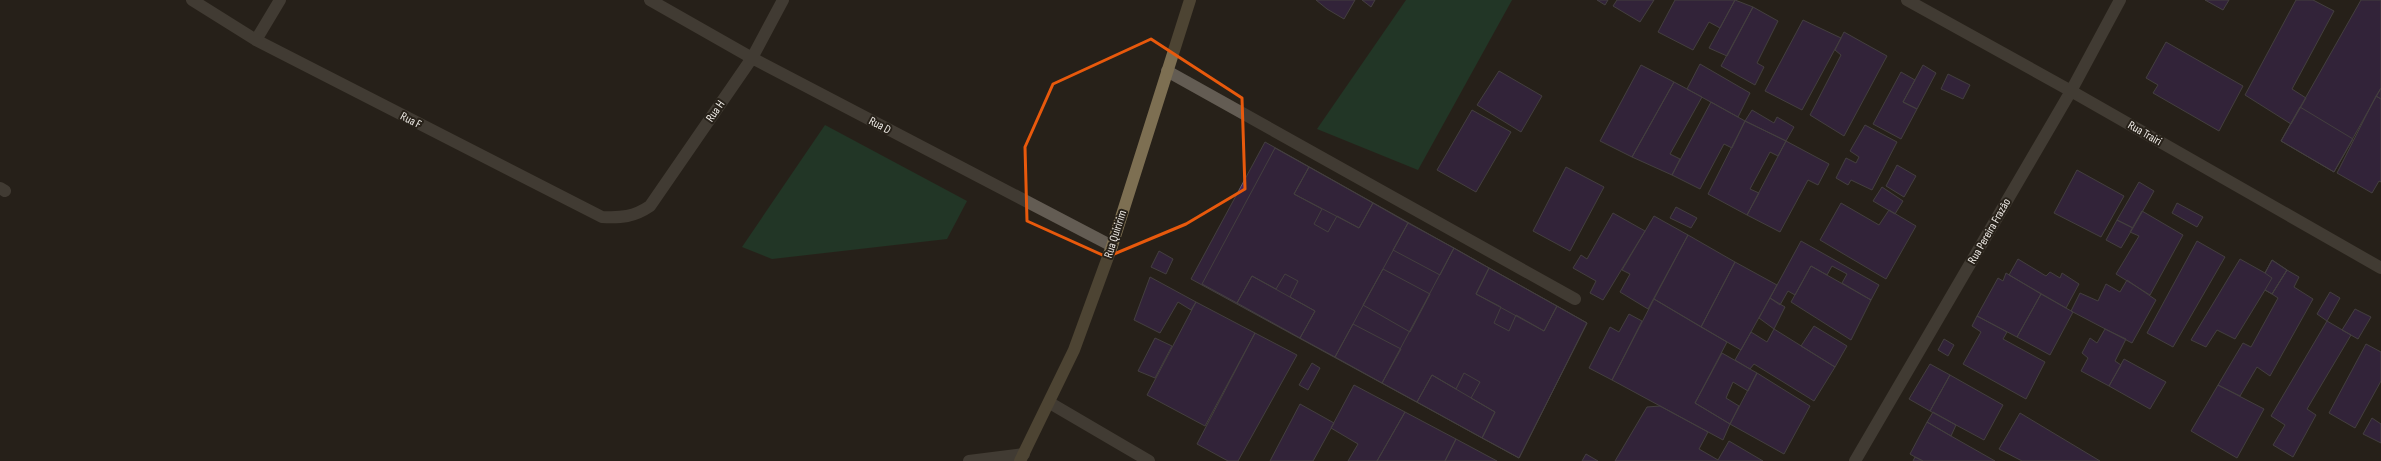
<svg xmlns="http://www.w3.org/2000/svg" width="2381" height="461" viewBox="0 0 2381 461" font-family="'Sofia Sans Condensed',sans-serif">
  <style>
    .green { fill: #1d5035 }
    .building { fill: #41275f; stroke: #67636d }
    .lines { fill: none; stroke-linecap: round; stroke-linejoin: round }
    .street { stroke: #635c53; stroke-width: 12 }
    .secondary { stroke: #7d6f52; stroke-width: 12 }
    .marked { fill: none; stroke: #e8590c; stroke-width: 3; stroke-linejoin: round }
    .labels { text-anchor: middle; stroke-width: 4; stroke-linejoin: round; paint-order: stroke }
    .street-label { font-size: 12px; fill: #ede9e4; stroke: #272119 }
  </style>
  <rect width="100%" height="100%" fill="#272119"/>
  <path class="green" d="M1406 0H1512L1418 170 1317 129Z
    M825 125 967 201 947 239 772 259 742 247Z"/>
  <path class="building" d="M1316 0H1355L1344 19 1327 9Z
    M1362 0H1375L1371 7Z
    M1597 0H1608L1605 5Z
    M1617 0H1654L1640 22 1613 6Z
    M1675 0H1735L1720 28 1709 22 1693 50 1658 32Z
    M1735 0 1753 7 1727 56 1709 48Z
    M2205 0H2229L2223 10Z
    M2296 0H2313L2334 11 2292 89 2306 98 2291 124 2245 95Z
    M2361 0H2381V88L2334 172 2281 141Z
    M1753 7 1778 21 1757 63 1764 67 1755 85 1721 66Z
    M1803 20 1841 38 1802 110 1765 91Z
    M1844 32 1887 56 1844 136 1810 115 1841 55 1835 50Z
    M2166 42 2243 86 2219 131 2153 93 2158 85 2146 78Z
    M1700 64 1750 93 1738 117 1687 89Z
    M1641 65 1674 82 1632 157 1600 141Z
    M1923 65 1936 73 1917 109 1903 102Z
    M1499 71 1542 96 1521 132 1477 105Z
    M1901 72 1915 80 1903 102 1917 109 1901 139 1873 124Z
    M1948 74 1970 85 1963 99 1941 89Z
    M1674 82 1702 97 1670 154 1680 159 1672 175 1632 157Z
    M2381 88V99L2376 96Z
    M2376 96 2381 99V182L2379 181 2372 193 2337 173Z
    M1711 102 1745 121 1732 148 1724 144 1700 189 1672 175Z
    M2300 107 2353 139 2334 172 2281 141Z
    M1472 110 1511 132 1476 192 1437 170Z
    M1752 110 1774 123 1777 117 1794 127 1786 141 1745 121Z
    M1745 121 1786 141 1778 156 1770 152 1750 189 1759 193 1747 215 1708 194Z
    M1865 125 1897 142 1872 190 1851 180 1848 185 1836 178 1846 158 1856 163 1859 157 1850 151Z
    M1786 141 1829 164 1818 185 1808 180 1780 232 1747 215Z
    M1265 142 1587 323 1519 458 1191 279Z
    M1275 148 1309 167 1294 194 1322 209 1314 224 1328 232 1337 216 1359 228 1373 203 1408 223 1335 357 1300 338 1315 311 1290 297 1298 281 1285 274 1276 289 1252 276 1237 303 1202 284Z
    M1897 165 1916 176 1904 197 1886 186Z
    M1309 167 1373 203 1359 228 1294 194Z
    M1566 167 1604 187 1570 251 1533 231Z
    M2077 170 2124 196 2101 237 2054 213Z
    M2139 182 2154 191 2133 228 2117 220Z
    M1882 187 1903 201 1895 214 1873 201Z
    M1841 203 1879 225 1889 210 1916 226 1886 279 1820 240Z
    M2177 203 2203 217 2197 227 2172 213Z
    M1676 207 1697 218 1691 228 1670 218Z
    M2142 211 2183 235 2150 295 2116 274 2139 236 2130 232Z
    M1613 213 1645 231 1603 300 1590 293 1596 281 1573 268 1581 255 1587 259Z
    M1654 216 1688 235 1648 309 1620 292 1630 274 1622 270Z
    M2117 220 2133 228 2121 248 2106 240Z
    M1408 223 1454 248 1440 275 1393 250Z
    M1688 235 1735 262 1701 327 1654 299Z
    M1801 241 1879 285 1871 300 1842 283 1847 274 1832 266 1827 275 1811 266 1795 295 1788 291 1780 305 1770 298Z
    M2197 241 2225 257 2173 347 2147 333Z
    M1454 248 1489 268 1476 294 1501 307 1494 323 1509 331 1516 315 1544 331 1557 306 1587 323 1519 458 1482 438 1495 412 1471 398 1480 382 1464 373 1456 389 1432 375 1417 402 1382 383Z
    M1159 251 1173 259 1166 274 1151 267Z
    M2018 259 2046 276 2050 272 2060 278 2062 273 2079 284 2066 308 2009 275Z
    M2240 259 2265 273 2272 260 2287 270 2272 294 2265 290 2235 339 2217 330 2206 347 2191 340Z
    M2272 260 2287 270 2272 294 2265 290 2272 278 2265 273Z
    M1735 262 1777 285 1741 350 1701 327Z
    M1811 266 1871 300 1851 340 1791 302Z
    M1489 268 1557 306 1544 331 1476 294Z
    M1383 269 1430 294 1410 332 1363 305Z
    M2287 270 2299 277 2294 287 2313 299 2270 376 2257 367 2240 396 2218 385 2243 343 2251 347 2278 298 2272 294Z
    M2006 273 2041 294 2017 337 1977 316 1998 278 2003 281Z
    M1252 276 1315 311 1300 338 1237 303Z
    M1150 277 1196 302 1191 310 1178 302 1160 333 1134 320Z
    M2127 280 2156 300 2132 343 2071 311 2080 293 2098 301 2106 284 2120 292Z
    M2330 292 2340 298 2327 321 2317 314Z
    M2041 294 2073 312 2050 355 2017 337Z
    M1770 298 1785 307 1774 329 1759 318Z
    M1654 299 1727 342 1695 403 1730 424 1723 440 1612 380Z
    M1196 302 1255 333 1205 426 1147 395Z
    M2355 309 2371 317 2358 339 2342 330Z
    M1629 314 1642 321 1612 380 1589 368 1610 327 1619 332Z
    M1977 316 2007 332 2003 339 2045 362 2026 399 1963 364 1981 332 1972 326Z
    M2327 321 2351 335 2307 409 2316 415 2293 457 2273 445 2285 425 2271 416Z
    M1353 324 1401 349 1382 383 1335 357Z
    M1814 326 1847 346 1835 367 1801 346Z
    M1774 329 1835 367 1814 401 1754 364 1750 369 1735 360 1751 332 1767 342Z
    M2105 329 2126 339 2115 361 2121 365 2109 386 2081 371 2088 358 2082 353 2090 338 2097 343Z
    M1255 333 1297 355 1238 461H1228L1197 444Z
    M1155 338 1172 346 1155 378 1138 371Z
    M1944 339 1954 345 1948 356 1938 350Z
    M2366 344 2381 352V381L2355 428 2329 413Z
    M1722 353 1757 373 1748 391 1733 382 1726 398 1739 406 1730 424 1695 403Z
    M2124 359 2166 382 2150 409 2109 386Z
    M1312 363 1320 368 1308 390 1299 385Z
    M1930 364 1950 375 1930 411 1909 399Z
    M1757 373 1810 406 1784 454 1730 424Z
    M1432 375 1495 412 1482 438 1417 402Z
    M1950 375 2003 405 1984 440 1930 411Z
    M1354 385 1405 412 1377 461H1348L1358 444 1331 428Z
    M2218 385 2264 409 2237 458 2191 431Z
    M1300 404 1334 423 1313 461H1270Z
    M1660 406 1708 432 1699 449 1718 460 1729 441 1763 461H1615L1647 407Z
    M1405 412 1456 439 1445 461H1377Z
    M1933 412 1956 425 1951 436 1927 422Z
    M2020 413 2100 461H2022L1999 449Z
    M2372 418 2381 424V443L2363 434Z
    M1927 422 1951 436 1995 461H1923L1915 457 1910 454Z
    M1456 439 1497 461H1445Z
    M1586 454 1598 461H1582Z
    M1915 457 1923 461H1913Z"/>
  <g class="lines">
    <path class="street" d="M192 0 256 40 602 217C621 218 634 217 650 206L752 58 783 0
      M650 0 752 58 1112 246
      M1907 0 2071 91 2381 268
      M256 40 280 0
      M1167 71 1575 299
      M0 188 5 191
      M1050 403 1149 461
      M969 461 1024 454
      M1855 461 2071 91 2120 0"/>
    <path class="secondary" d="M1020 461 1074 350 1112 246 1190 0"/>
  </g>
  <path d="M0 0H2381V461H0ZM1151 39 1242 98 1245 189 1186 224 1107 257 1027 221 1025 147 1053 84Z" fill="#272119" fill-opacity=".55" fill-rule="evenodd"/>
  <path class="marked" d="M1151 39 1242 98 1245 189 1186 224 1107 257 1027 221 1025 147 1053 84Z"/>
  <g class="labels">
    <g class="street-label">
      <text transform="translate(715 111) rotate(-55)" y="4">Rua H</text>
      <text transform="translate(411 120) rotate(27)" y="4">Rua F</text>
      <text transform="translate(880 125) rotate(28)" y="4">Rua D</text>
      <text transform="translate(2145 133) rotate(30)" y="4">Rua Trairi</text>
      <text transform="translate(1989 231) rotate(-60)" y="4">Rua Pereira Frazão</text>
      <text transform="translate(1115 234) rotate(-72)" y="4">Rua Quiririm</text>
    </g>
  </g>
</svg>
